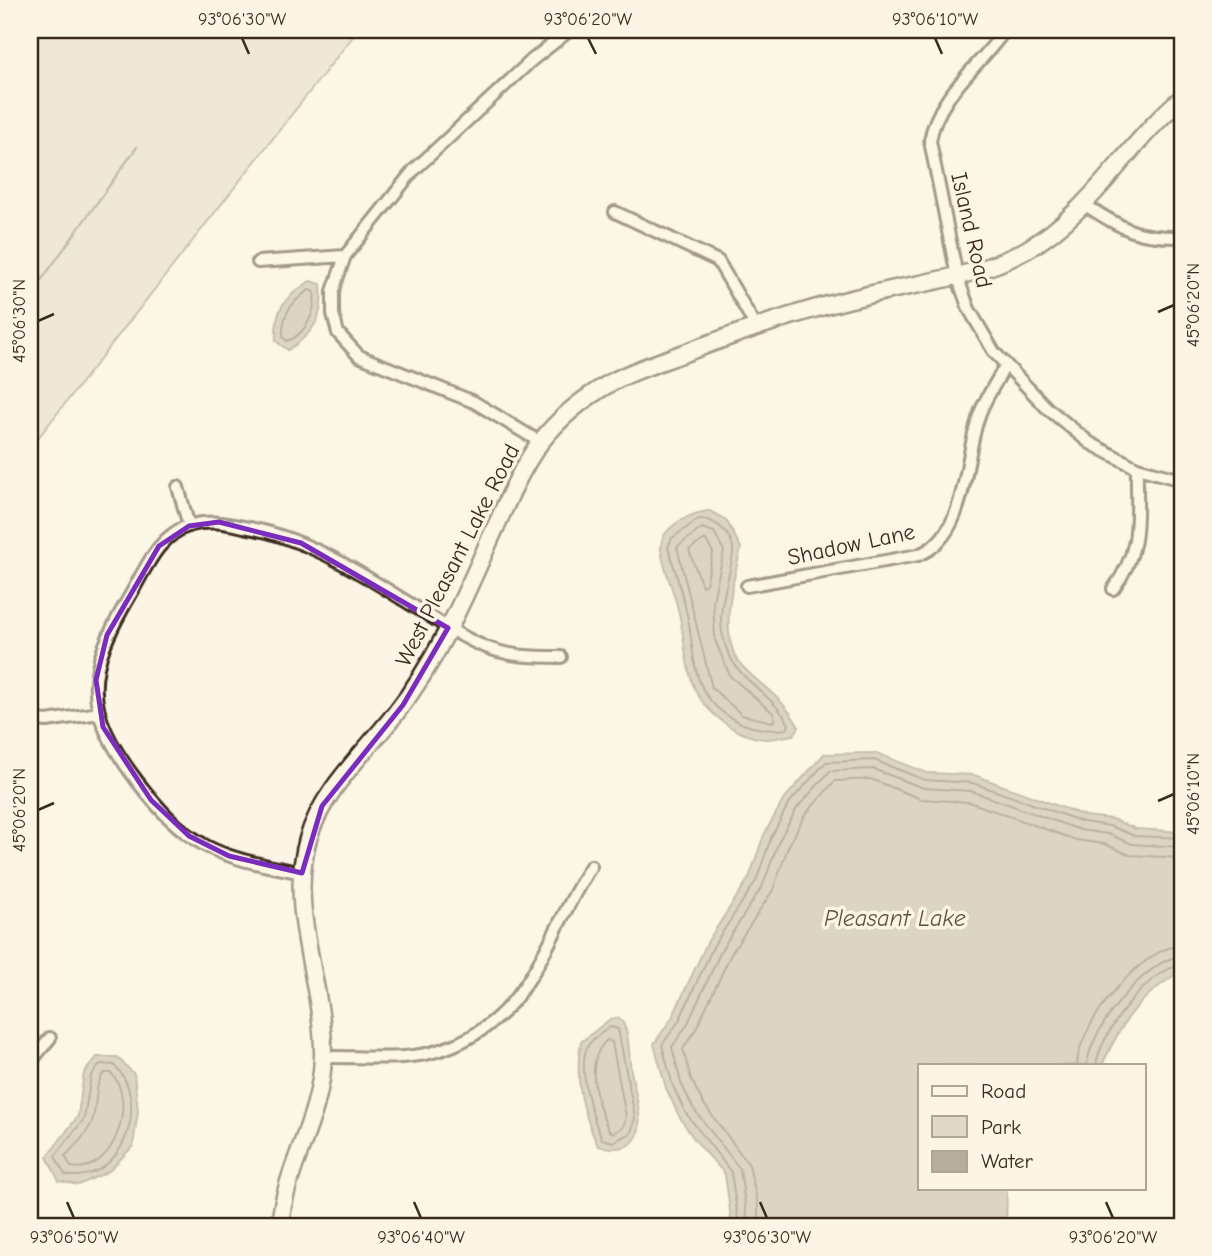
<svg xmlns="http://www.w3.org/2000/svg" width="1212" height="1256" viewBox="0 0 1212 1256" font-family="'Comic Neue',sans-serif">
  <style>
    .green { fill: #e0d8c8; stroke: #8e8173; stroke-width: 2 }
    .water { fill: #b7ad9e; stroke: #85796b; stroke-width: 2 }
    .lines { fill: none; stroke-linecap: round; stroke-linejoin: round }
    .shore { stroke: #6d5e51; stroke-width: 2 }
    .stream { stroke: #85796b; stroke-width: 2.5 }
    .street-casing { stroke: #3b2a1e; stroke-width: 16 }
    .secondary-casing { stroke: #3b2a1e; stroke-width: 21 }
    .street { stroke: #fcf5e5; stroke-width: 10 }
    .secondary { stroke: #fcf5e5; stroke-width: 16 }
    .marked { fill: none; stroke: #7b2cbf; stroke-width: 5; stroke-linejoin: round }
    .ticks { fill: none; stroke: #3b2a1e; stroke-width: 2.5 }
    .labels { text-anchor: middle; stroke-width: 7; stroke-linejoin: round; paint-order: stroke }
    .street-label { font-size: 23px; fill: #3b2a1e; stroke: #fcf5e5 }
    .water-label { font-size: 24px; font-style: italic; fill: #605144; stroke: #fcf5e5 }
    .neatline { fill: none; stroke: #3b2a1e; stroke-width: 2.5 }
    .ticks-label { font-size: 18px; text-anchor: middle; fill: #3b2a1e }
  </style>
  <rect width="100%" height="100%" fill="#fcf5e5"/>
  <filter id="ink" filterUnits="userSpaceOnUse"><feTurbulence type="fractalNoise" baseFrequency=".0143" numOctaves="2"/><feDisplacementMap in="SourceGraphic" scale="14" xChannelSelector="R" yChannelSelector="G"/><feConvolveMatrix kernelMatrix="1 2 1 2 8 2 1 2 1" color-interpolation-filters="sRGB"/></filter>
  <g filter="url(#ink)">
    <path class="green" d="M30 30H358L30 448Z"/>
    <path class="water" d="M310 281 321 284C324 316 315 333 288 350L276 341C275 307 283 300 310 281Z
      M710 511 726 520 741 548C733 581 716 641 744 668 768 692 781 696 799 727L793 735C784 736 775 739 766 739 734 737 699 708 691 678 684 656 684 631 678 609 675 594 660 559 661 547 661 526 693 512 710 511Z
      M876 753 927 773 974 775 1085 816 1112 819 1136 829 1182 832V970C1137 999 1124 1018 1102 1065H920V1188H1007L1006 1226H732L725 1174 694 1139 679 1116 666 1088 654 1044 672 1018 708 941 749 878 764 835 784 799 824 754Z
      M619 1018C631 1030 628 1055 631 1071 637 1105 658 1159 598 1146 583 1113 574 1079 581 1042L609 1020Z
      M97 1057H117L134 1074 138 1111 133 1146 109 1171 79 1185 59 1181 47 1157 78 1116 84 1073Z"/>
    <g class="lines">
      <path class="shore" d="M309 290 314 292C317 310 306 335 287 341L283 337C282 313 291 303 309 290Z
        M699 519C715 518 734 535 733 552 730 581 716 607 723 637 733 682 769 688 789 724L787 729C750 734 710 715 698 677 692 659 692 638 688 619 683 595 675 571 668 547L672 538Z
        M702 528 714 532 724 551 713 600 715 640 730 676 773 713 775 718 773 722 742 715 712 688 677 547Z
        M705 539 713 552 706 584 702 586 689 550Z
        M610 1027 618 1029 635 1117 631 1133 613 1142 602 1139C593 1119 575 1064 589 1044 594 1037 603 1032 610 1027Z
        M607 1040 612 1042 626 1117 623 1127 614 1133 609 1131C597 1105 583 1061 607 1040Z
        M100 1064 114 1065C152 1101 123 1186 65 1175L55 1156 84 1119 91 1076Z
        M1077 1065C1078 1025 1141 947 1182 945
        M1087 1065C1089 1031 1146 958 1182 956
        M1096 1065C1100 1034 1149 968 1182 965
        M104 1073H111C138 1100 114 1176 71 1167L65 1156C75 1146 87 1135 92 1121 98 1106 93 1086 104 1073Z
        M739 1226 731 1172 685 1112 673 1086 662 1045 679 1021 714 945 756 881 771 838 789 803 826 762 874 760 925 780 973 783 1083 822 1110 826 1135 836 1182 838
        M748 1226 740 1169 693 1108 681 1083 672 1047 687 1025 722 949 763 885 779 841 797 808 830 771 873 769 924 788 971 791 1080 830 1108 834 1132 844 1182 847
        M758 1226V1205L749 1165 703 1103 691 1079 683 1049 696 1029 731 954 773 890 789 845 805 815 835 781 871 779 921 799 969 802 1076 840 1105 844 1130 855 1182 858"/>
      <path class="stream" d="M30 296 137 147"/>
      <g class="street-casing">
        <path id="street" d="M1005 30C980 66 937 96 930 141L957 276 969 309 994 352 1047 408 1090 443 1137 468 1182 480
          M1085 205C1124 229 1135 238 1182 237
          M615 212 718 261 755 325
          M258 262 345 256
          M540 442 474 402 359 356 338 333 333 314V291L345 256 413 171 532 60 570 30
          M178 487 189 526
          M747 586 918 555C969 536 963 457 980 413 986 397 997 381 1005 366
          M1113 589C1144 548 1136 516 1137 468
          M30 719 47 721 99 713
          M302 873C270 866 235 861 206 846 177 830 157 807 137 781 81 707 85 672 131 594 146 568 159 534 191 525 209 520 226 523 244 527 311 538 366 577 423 612 443 624 462 638 483 646 509 657 534 657 561 657
          M323 1057C357 1056 397 1061 430 1053 530 1027 542 942 591 866
          M30 1063 50 1038"/>
      </g>
      <g class="secondary-casing">
        <path id="secondary" d="M280 1226C285 1165 322 1120 323 1055 324 984 287 910 308 839 323 789 364 754 395 714 437 661 464 598 491 537 506 505 518 473 539 444 558 419 585 397 612 382 638 368 667 360 695 349 751 328 806 309 864 296 919 282 977 278 1026 250 1091 213 1126 145 1182 98"/>
      </g>
      <use href="#street" class="street"/>
      <use href="#secondary" class="secondary"/>
    </g>
  </g>
  <path d="M0 0H1212V1256H0ZM219 522 301 543 448 628 403 705 322 806 302 873 229 856 189 836 151 800 103 727 96 680 107 635 159 546 189 526Z" fill="#fcf5e5" fill-opacity=".55" fill-rule="evenodd"/>
  <path class="marked" d="M219 522 301 543 448 628 403 705 322 806 302 873 229 856 189 836 151 800 103 727 96 680 107 635 159 546 189 526Z"/>
  <path class="ticks" d="M242 38 249 54M588 38 596 54M935 38 942 54M1158 312 1174 305M38 321 54 314M1158 801 1174 794M38 810 54 803M67 1202 74 1218M414 1202 421 1218M760 1202 767 1218M1106 1202 1113 1218"/>
  <g class="labels">
    <g class="street-label">
      <text transform="translate(972 230) rotate(77)" y="8">Island Road</text>
      <text transform="translate(851 544) rotate(-12)" y="8">Shadow Lane</text>
      <text transform="translate(457 555) rotate(-63)" y="8">West Pleasant Lake Road</text>
    </g>
    <g class="water-label">
      <text x="895" y="926">Pleasant Lake</text>
    </g>
  </g>
  <rect width="1212" height="1256" fill="none" stroke="#fcf5e5" stroke-width="77"/>
  <rect x="918" y="1064" width="228" height="126" fill="#fcf5e5" stroke="#afa495" stroke-width="2"/>
  <rect x="932" y="1086" width="35" height="10" fill="#fcf5e5" stroke="#afa495" stroke-width="2"/>
  <text x="981" y="1098" font-size="21" fill="#3b2a1e">Road</text>
  <rect x="932" y="1116" width="35" height="21" fill="#e0d8c8" stroke="#afa495" stroke-width="2"/>
  <text x="981" y="1134" font-size="21" fill="#3b2a1e">Park</text>
  <rect x="932" y="1151" width="35" height="21" fill="#b7ad9e" stroke="#afa495" stroke-width="2"/>
  <text x="981" y="1168" font-size="21" fill="#3b2a1e">Water</text>
  <rect x="38" y="38" width="1136" height="1180" class="neatline"/>
  <g class="ticks-label">
    <text x="242" y="25">93°06'30"W</text>
    <text x="588" y="25">93°06'20"W</text>
    <text x="935" y="25">93°06'10"W</text>
    <text transform="translate(1193 305) rotate(-90)" y="6">45°06'20"N</text>
    <text transform="translate(19 321) rotate(-90)" y="6">45°06'30"N</text>
    <text transform="translate(1193 794) rotate(-90)" y="6">45°06'10"N</text>
    <text transform="translate(19 810) rotate(-90)" y="6">45°06'20"N</text>
    <text x="74" y="1243">93°06'50"W</text>
    <text x="421" y="1243">93°06'40"W</text>
    <text x="767" y="1243">93°06'30"W</text>
    <text x="1113" y="1243">93°06'20"W</text>
  </g>
</svg>
